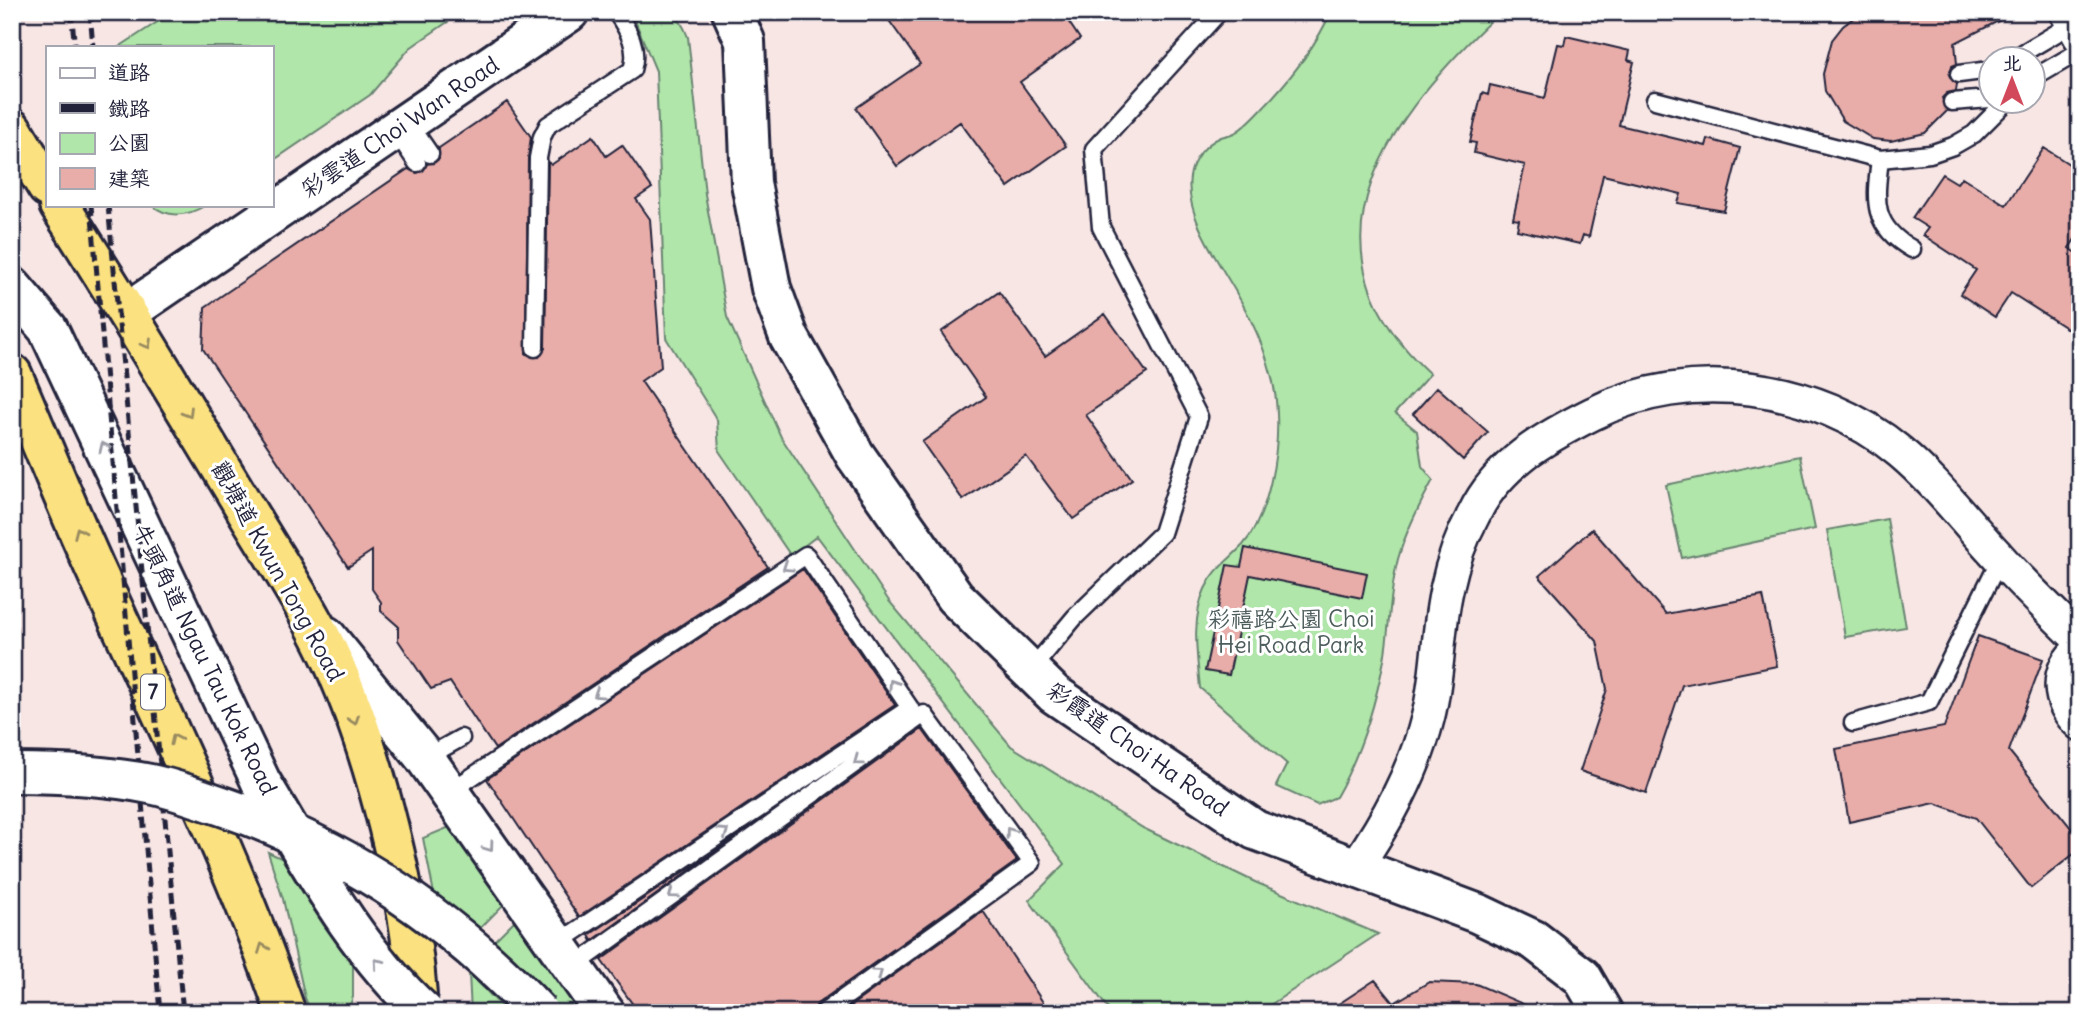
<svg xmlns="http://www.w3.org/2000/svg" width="2092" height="1025" viewBox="0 0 2092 1025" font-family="Delius,'LXGW WenKai TC',sans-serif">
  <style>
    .green { fill: #b0e6a9; stroke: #698472; stroke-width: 2 }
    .building { fill: #e8ada9; stroke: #22223b; stroke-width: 2 }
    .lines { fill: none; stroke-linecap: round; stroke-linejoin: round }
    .lane-casing { stroke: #22223b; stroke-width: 21 }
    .street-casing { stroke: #22223b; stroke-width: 37 }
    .secondary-casing { stroke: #22223b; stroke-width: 44 }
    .highway-casing { stroke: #22223b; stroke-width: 44 }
    .lane { stroke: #fff; stroke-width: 16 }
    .street { stroke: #fff; stroke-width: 32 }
    .secondary { stroke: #fff; stroke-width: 38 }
    .highway { stroke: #fbe180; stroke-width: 38 }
    .rail { stroke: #22223b; stroke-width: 5; stroke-dasharray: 10 5; stroke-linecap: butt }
    .secondary-bridge-casing { stroke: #22223b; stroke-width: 44; stroke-linecap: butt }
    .secondary-bridge { stroke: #fff; stroke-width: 38 }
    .oneway { stroke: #998b61 }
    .oneway2 { stroke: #9c9ca7 }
    .labels { text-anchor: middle; stroke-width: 6; stroke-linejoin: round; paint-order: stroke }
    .shield { fill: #fff; stroke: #646476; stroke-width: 2 }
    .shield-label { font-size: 21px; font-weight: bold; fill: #22223b }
    .street-label { font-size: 23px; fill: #22223b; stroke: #fff }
    .park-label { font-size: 23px; fill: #4d5d5c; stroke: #fff }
  </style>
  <rect width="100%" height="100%" fill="#f8e6e5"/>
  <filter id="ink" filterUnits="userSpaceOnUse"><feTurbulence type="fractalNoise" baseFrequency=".0143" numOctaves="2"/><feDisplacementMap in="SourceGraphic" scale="14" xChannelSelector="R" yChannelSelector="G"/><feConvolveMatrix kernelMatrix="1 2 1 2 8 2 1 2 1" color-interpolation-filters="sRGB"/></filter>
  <g filter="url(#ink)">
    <path class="green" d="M173 12H462L410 48 370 95 271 162V47H119Z
      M641 12C668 12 677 8 688 37L705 194 727 317 781 437 889 601 1011 746 1143 828 1255 882 1378 934 1258 1013H1111L1029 900 1065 864 817 536 791 556 719 451 717 420 666 338 656 71 633 16Z
      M1331 12H1500C1391 115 1289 244 1430 374L1395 413 1417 431 1422 466 1433 480C1419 506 1406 531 1398 559 1389 593 1390 627 1384 660 1375 706 1359 757 1336 797L1317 805 1276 786 1287 764 1200 688C1197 655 1191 620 1205 589 1214 569 1229 560 1243 545 1269 515 1279 452 1277 414 1276 375 1260 336 1242 303 1224 268 1184 219 1190 177 1192 160 1205 144 1221 137 1226 135 1232 135 1236 132 1248 125 1261 109 1271 99 1294 74 1317 43 1331 12Z
      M152 205H206C188 216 168 219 152 205Z
      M1800 456 1815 529 1682 558 1666 485Z
      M1887 519 1906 627 1845 637 1827 530Z
      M457 824 508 900 460 949 442 934 423 838Z
      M268 852 296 865 353 954V997L348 1010 311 1012 305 998 283 899Z
      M519 916 584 1013H551L489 946Z
      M469 973 508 1013H471Z"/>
    <path class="building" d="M883 12H1062L1080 39 1020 82 1066 146 1008 187 960 122 897 166 856 108 920 64Z
      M1861 12H2016L1955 43 1957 64 1952 66 1949 75 1957 84 1956 91 1947 93 1942 98 1947 111 1925 133 1891 141 1873 139 1843 121 1825 91 1823 74 1832 40 1843 26Z
      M1566 36 1630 51 1628 60 1634 62 1619 125 1706 146 1708 139 1740 148 1724 211 1678 203 1681 194 1603 175 1589 237 1583 235 1580 244 1517 230 1519 220 1513 219 1525 165 1474 153 1476 143 1470 142 1482 93 1488 95 1490 85 1545 98 1558 44 1564 45Z
      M507 102 531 137 528 158 526 354 539 357 545 348 548 161 551 165 593 136 606 156 622 145 652 188 636 199 650 219 661 367 641 381 768 567 495 749 450 682 431 689 398 640V626L381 611V602L372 589V551L348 567 203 349 205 307 408 169 417 173 423 171 427 164 439 159V148Z
      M2044 148 2080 171V232L2069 248 2080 255V337L2011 293 1995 317 1960 294 1976 270 1923 235 1928 228 1912 218 1942 174 1957 183 1962 177 2006 205Z
      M999 292 1045 356 1105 314 1147 373 1086 415 1132 479 1073 519 1026 456 963 500 922 442 986 397 941 332Z
      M1437 387 1488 432 1463 460 1413 414Z
      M1592 529 1666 614 1763 596 1777 666 1682 685 1646 793 1580 771 1607 689 1597 641 1539 576Z
      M1245 548 1367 573 1362 598 1250 575 1229 675 1205 671 1227 565 1241 567Z
      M803 569 895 705 579 917 487 779Z
      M1978 636 2043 659 2009 751 2080 839V849L2031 888 1976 818 1935 803 1849 822 1836 749 1944 727Z
      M922 729 1017 861 817 1004 813 1013H639L601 960Z
      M732 840 592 941 589 935Z
      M983 911 1050 1013H841Z
      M1375 980 1394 1003 1429 982 1476 984 1544 1013H1325Z"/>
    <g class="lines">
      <g class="lane-casing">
        <path id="lane" d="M2011 60 2072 24
          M1959 74 1990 70
          M2032 79 2080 51
          M1655 100 1880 159 1930 154 1953 146 1974 134 2006 102
          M1952 102 1990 99
          M408 122 430 154
          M395 130 417 163
          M1880 159C1875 200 1871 226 1912 249
          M535 348 538 158 542 137 548 125 632 70C639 48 629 31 616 12
          M1030 671 1075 617 1162 533 1199 417 1101 227 1094 149 1219 12
          M1853 723 1929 702 2000 559
          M425 758 461 738
          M449 792 806 555 910 708 558 943
          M573 967 924 714 1032 863 823 1013"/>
      </g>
      <g class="street-casing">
        <path id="street" d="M2066 12 2080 37
          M2080 650C2054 669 2057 704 2080 724
          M1355 868C1387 821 1414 773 1428 717 1439 675 1437 630 1447 588 1452 564 1462 536 1474 514 1498 464 1544 438 1592 414 1689 365 1817 383 1900 452 1936 482 1965 521 1997 555 2023 585 2052 612 2080 640"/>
      </g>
      <g class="secondary-casing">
        <path id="secondary" d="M732 12 745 41 751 183 771 288 789 337 855 455 955 597 1054 694 1255 830 1479 914 1534 940 1582 977 1603 1013
          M12 287 48 329 261 782
          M128 312 569 12
          M326 636 425 758 605 1013"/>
      </g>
      <g class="highway-casing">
        <path id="highway" d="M12 129 47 187
          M59 205C121 301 180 400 239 498 268 548 302 597 327 649 375 749 413 903 418 1013
          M12 374C42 444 70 515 102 584 167 726 235 865 286 1013"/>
      </g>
      <use href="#lane" class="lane"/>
      <use href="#street" class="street"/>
      <use href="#secondary" class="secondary"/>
      <use href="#highway" class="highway"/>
      <path class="rail" d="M71 12 75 47
        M90 12 93 47
        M91 205 160 1013
        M108 205 183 1013"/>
      <g class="secondary-bridge-casing">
        <path id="secondary-bridge" d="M12 773C58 773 105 775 150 784 175 789 198 798 222 806 345 848 450 917 539 1013
          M261 782C310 863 354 948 425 1013"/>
      </g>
      <use href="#secondary-bridge" class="secondary-bridge"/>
    </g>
    <defs><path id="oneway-chevron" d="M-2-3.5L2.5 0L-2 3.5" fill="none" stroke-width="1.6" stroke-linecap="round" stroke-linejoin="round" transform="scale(1.75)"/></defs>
    <g class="oneway">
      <use href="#oneway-chevron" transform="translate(147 344) rotate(59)"/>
      <use href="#oneway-chevron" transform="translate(188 413) rotate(59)"/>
      <use href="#oneway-chevron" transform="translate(79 532) rotate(-113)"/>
      <use href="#oneway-chevron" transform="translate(354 720) rotate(71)"/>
      <use href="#oneway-chevron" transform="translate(175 739) rotate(-115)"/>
      <use href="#oneway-chevron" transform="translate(263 948) rotate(-111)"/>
    </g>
    <g class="oneway2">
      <use href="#oneway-chevron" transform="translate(104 447) rotate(-115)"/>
      <use href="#oneway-chevron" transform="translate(787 567) rotate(146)"/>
      <use href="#oneway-chevron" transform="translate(893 684) rotate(-124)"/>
      <use href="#oneway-chevron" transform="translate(598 694) rotate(146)"/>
      <use href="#oneway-chevron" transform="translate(858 761) rotate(144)"/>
      <use href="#oneway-chevron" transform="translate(724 832) rotate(-34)"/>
      <use href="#oneway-chevron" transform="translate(1010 832) rotate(-126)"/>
      <use href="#oneway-chevron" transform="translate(489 847) rotate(54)"/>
      <use href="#oneway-chevron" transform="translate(673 894) rotate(144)"/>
      <use href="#oneway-chevron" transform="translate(378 963) rotate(-131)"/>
      <use href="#oneway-chevron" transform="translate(878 973) rotate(-36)"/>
    </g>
  </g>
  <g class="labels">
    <rect class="shield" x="141" y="674.5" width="24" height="35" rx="5"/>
    <g class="shield-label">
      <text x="153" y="699">7</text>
    </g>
    <g class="street-label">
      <text transform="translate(400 127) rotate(-34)" y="8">彩雲道 Choi Wan Road</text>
      <text transform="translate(278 571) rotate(61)" y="8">觀塘道 Kwun Tong Road</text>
      <text transform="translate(205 659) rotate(64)" y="8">牛頭角道 Ngau Tau Kok Road</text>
      <text transform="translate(1138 749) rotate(35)" y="8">彩霞道 Choi Ha Road</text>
    </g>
    <g class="park-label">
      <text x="1291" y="627">彩禧路公園 Choi<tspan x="1291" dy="26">Hei Road Park</tspan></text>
    </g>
  </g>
  <rect width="2092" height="1025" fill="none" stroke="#fff" stroke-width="42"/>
  <rect x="21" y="21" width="2050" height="983" fill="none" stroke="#22223b" stroke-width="2.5" filter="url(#ink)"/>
  <rect x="46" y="46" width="228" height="161" fill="#ffffff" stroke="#a7a7b1" stroke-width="2"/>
  <rect x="60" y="68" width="35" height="10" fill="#ffffff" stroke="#a7a7b1" stroke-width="2"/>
  <text x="108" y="80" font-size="21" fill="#22223b">道路</text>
  <rect x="60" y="103" width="35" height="10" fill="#22223b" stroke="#a7a7b1" stroke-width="2"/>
  <text x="108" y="116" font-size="21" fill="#22223b">鐵路</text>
  <rect x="60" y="133" width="35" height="21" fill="#b0e6a9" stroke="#a7a7b1" stroke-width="2"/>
  <text x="108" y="150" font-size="21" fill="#22223b">公園</text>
  <rect x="60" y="168" width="35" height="21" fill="#e8ada9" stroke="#a7a7b1" stroke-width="2"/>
  <text x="108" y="186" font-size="21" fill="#22223b">建築</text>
  <g transform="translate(2012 80)"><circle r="33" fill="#ffffff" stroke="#a7a7b1" stroke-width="2"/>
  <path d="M0-5L12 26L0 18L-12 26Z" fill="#d1495b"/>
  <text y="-10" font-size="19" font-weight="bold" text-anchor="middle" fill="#22223b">北</text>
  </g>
</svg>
